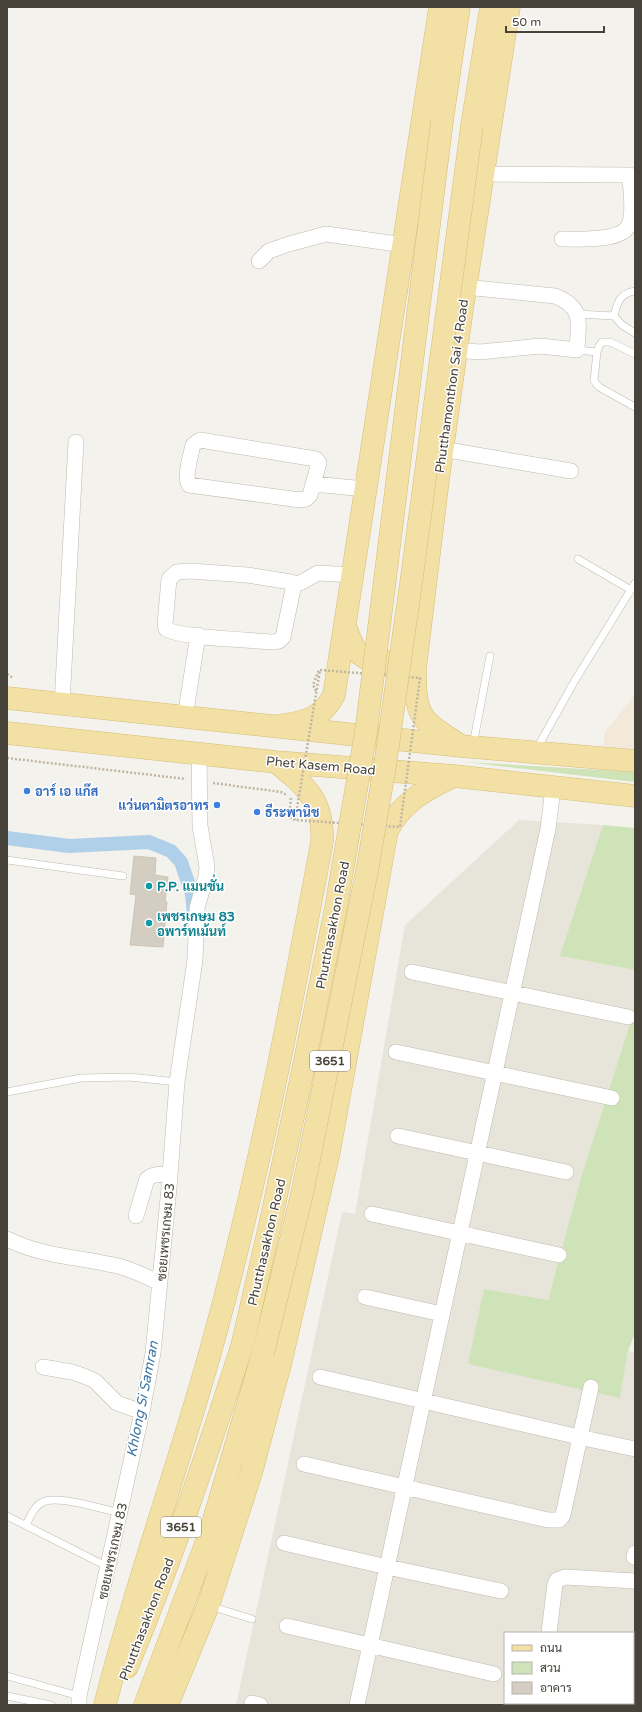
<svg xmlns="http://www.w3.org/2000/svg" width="642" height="1712" viewBox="0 0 642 1712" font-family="'Varela Round',Sarabun,sans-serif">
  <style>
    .residential { fill: #e7e4da; fill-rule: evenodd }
    .commercial { fill: #f3e9da }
    .green { fill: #cfe3b9 }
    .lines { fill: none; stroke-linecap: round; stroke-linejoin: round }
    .canal { stroke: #b0d0e9; stroke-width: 14 }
    .building { fill: #d4cec2; stroke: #cec6b6 }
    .service-casing { stroke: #bfbaaf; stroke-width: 8 }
    .minor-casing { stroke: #bfbaaf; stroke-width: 16 }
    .primary-casing { stroke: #d7bd77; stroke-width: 23 }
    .path { stroke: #bfb5a2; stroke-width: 2.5; stroke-dasharray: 2 2; stroke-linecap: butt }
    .service { stroke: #fff; stroke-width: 7 }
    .minor { stroke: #fff; stroke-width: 15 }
    .primary { stroke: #f3e0a5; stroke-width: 22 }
    .primary-bridge-casing { stroke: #d7bd77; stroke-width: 23; stroke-linecap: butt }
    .path-bridge { stroke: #bfb5a2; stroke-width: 2.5; stroke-dasharray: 2 2; stroke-linecap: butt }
    .primary-bridge { stroke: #f3e0a5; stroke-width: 22 }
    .shop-dot { fill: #3f7fe0; stroke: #fff; stroke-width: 1.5 }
    .culture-dot { fill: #0f9aa8; stroke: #fff; stroke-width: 1.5 }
    .labels { text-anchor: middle; stroke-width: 3; stroke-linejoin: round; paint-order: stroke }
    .shield { fill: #fff; stroke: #7e7b75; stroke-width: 1 }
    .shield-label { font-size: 12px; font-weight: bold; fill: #47433a }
    .street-label { font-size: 13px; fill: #47433a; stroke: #fff }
    .shop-label { font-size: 13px; font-weight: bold; fill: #366cbe; stroke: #fff; text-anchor: start }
    .culture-label { font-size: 13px; font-weight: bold; fill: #0d838f; stroke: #fff; text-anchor: start }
    .water-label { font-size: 14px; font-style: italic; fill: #3f78a8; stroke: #fff }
  </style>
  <rect width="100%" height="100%" fill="#f4f2ec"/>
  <path class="residential" d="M519 820 603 825 565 957 635 970V1008L582 1174 548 1300 619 1398 628 1351 635 1352V1705H236L342 1212 355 1214 405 925ZM505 1633H633V1703H505Z"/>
  <path class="commercial" d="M635 695V750L604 746V733Z"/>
  <path class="green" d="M466 762 635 772V782Z
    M603 825 635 828V970L560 956Z
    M635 1008V1333L628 1351 620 1398 468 1364 484 1289 548 1300 582 1174Z"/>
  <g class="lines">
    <path class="canal" d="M7 838 69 846 149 842 171 851 181 862 192 894 194 914"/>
  </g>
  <path class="building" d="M134 856 156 858 155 875 168 877 165 901 167 902 163 947 130 945 136 895 130 894Z"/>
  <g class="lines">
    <g class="service-casing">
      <path id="service" d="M577 314 614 316 622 325 635 333
        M614 316C617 303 620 293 635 291
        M577 350 597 352 594 381 599 387 635 407
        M597 352 599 346 602 342H610L635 354
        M578 559 631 590
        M473 745 490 656
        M536 750 574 682 635 583
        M7 860 123 876
        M7 1092 81 1078 130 1077 177 1082
        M7 1516 108 1567
        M26 1525C30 1517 34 1506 43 1502 57 1495 103 1509 120 1513
        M210 1606 252 1619
        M7 1676 79 1696
        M7 1696 51 1705"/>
    </g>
    <g class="minor-casing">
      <path id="minor" d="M482 174 630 175C630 190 635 211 629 225 622 242 577 239 562 239
        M259 261 269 251 289 244 326 234 404 245
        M456 350 480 352 540 346 577 350C578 323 585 308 555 296L465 287
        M200 440 316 459 319 463 310 495 306 499 300 500 189 485C184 477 191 454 193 445Z
        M442 449 571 471
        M314 484 365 489
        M190 571 247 575 291 582 293 589 283 637 279 641 273 642C252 640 181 638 166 629L165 624 169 579 177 572Z
        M293 584 300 583 318 573 352 575
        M62 704 76 442
        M185 717 198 635
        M412 972 628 1017
        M396 1052 612 1098
        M398 1136 566 1172
        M372 1214 559 1255
        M136 1216 147 1179C153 1173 162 1174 170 1175
        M7 1239C42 1256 71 1256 108 1264 127 1267 143 1275 160 1283
        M365 1297 442 1314
        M43 1367 72 1372 84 1376 95 1381 117 1403 142 1412
        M320 1377 579 1437 635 1449
        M304 1464 548 1520H559L563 1515 591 1387
        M284 1543 387 1567 501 1591
        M634 1557 635 1553
        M287 1626 494 1674
        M549 1633 555 1584 557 1580 565 1577 635 1581
        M633 1665H635
        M252 1703 260 1705
        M79 1705V1696L142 1412 153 1353 169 1188 177 1082 195 960 197 908 206 876 207 867 200 826 199 753
        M357 1705 548 829 553 788
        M539 1705V1703"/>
    </g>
    <g class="primary-casing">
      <path id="primary" d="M442 121 459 7
        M472 125 491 7
        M345 625C348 634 351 644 357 651 374 668 398 665 413 648
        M7 698 461 746 635 761
        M278 726C304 722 321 720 334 695L440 7
        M7 733 276 762 454 776 635 796
        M461 746C421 720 415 719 415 669L438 480 462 310 509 7
        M127 1667C171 1562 207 1454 242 1346
        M105 1705C135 1586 177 1471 210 1353 257 1185 290 1013 322 842 324 801 306 786 276 762
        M145 1705 210 1533 263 1353
        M167 1705 208 1606 251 1473 281 1361 329 1152 387 831C401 803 426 789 454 776"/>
    </g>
    <path class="path" d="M7 674 13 678
      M316 691 313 685 319 670
      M7 758 186 779
      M213 783 281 792 287 795
      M291 798 289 817 295 820"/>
    <use href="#service" class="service"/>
    <use href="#minor" class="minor"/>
    <use href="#primary" class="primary"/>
    <g class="primary-bridge-casing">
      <path id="primary-bridge" d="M242 1346 271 1220 303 1070 336 907 366 732 442 121
        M263 1353 302 1194 367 871 385 766 412 576 472 125"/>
    </g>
    <path class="path-bridge" d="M320 670 420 678 400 827 295 820Z"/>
    <use href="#primary-bridge" class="primary-bridge"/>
  </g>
  <g class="shop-dot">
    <circle cx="27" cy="791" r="4"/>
    <circle cx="217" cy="805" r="4"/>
    <circle cx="257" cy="812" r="4"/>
  </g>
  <g class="culture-dot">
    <circle cx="149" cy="886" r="4"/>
    <circle cx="149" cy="923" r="4"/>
  </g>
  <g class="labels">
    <g class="shield">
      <rect x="310" y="1051" width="40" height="20" rx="3"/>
      <rect x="161" y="1517" width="40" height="20" rx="3"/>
    </g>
    <g class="shield-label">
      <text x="330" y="1065">3651</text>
      <text x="181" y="1531">3651</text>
    </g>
    <g class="street-label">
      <text transform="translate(451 386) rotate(-82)" y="5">Phutthamonthon Sai 4 Road</text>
      <text transform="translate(321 765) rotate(5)" y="5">Phet Kasem Road</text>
      <text transform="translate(332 925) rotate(-79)" y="5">Phutthasakhon Road</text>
      <text transform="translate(165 1232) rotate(-85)" y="5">ซอยเพชรเกษม 83</text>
      <text transform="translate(266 1242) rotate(-77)" y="5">Phutthasakhon Road</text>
      <text transform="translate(112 1551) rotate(-78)" y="5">ซอยเพชรเกษม 83</text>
      <text transform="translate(146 1619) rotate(-69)" y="5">Phutthasakhon Road</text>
    </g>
    <g class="shop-label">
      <text x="35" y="796">อาร์ เอ แก๊ส</text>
      <text x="209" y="810" text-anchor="end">แว่นตามิตรอาทร</text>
      <text x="265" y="817">ธีระพานิช</text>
    </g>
    <g class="culture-label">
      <text x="157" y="891">P.P. แมนชั่น</text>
      <text x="157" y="921">เพชรเกษม 83<tspan x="157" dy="15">อพาร์ทเม้นท์</tspan></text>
    </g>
    <g class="water-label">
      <text transform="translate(142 1399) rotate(-79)" y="5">Khlong Si Samran</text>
    </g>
  </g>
  <rect width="642" height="1712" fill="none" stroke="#47433a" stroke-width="16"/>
  <rect x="504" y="1632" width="130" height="72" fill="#ffffff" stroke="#b5b4b0"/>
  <rect x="512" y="1645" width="20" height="6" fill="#f3e0a5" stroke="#b5b4b0"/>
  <text x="540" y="1652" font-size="12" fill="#47433a">ถนน</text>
  <rect x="512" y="1662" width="20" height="12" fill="#cfe3b9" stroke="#b5b4b0"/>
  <text x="540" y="1672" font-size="12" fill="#47433a">สวน</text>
  <rect x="512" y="1682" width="20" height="12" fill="#d4cec2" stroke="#b5b4b0"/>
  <text x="540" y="1692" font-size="12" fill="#47433a">อาคาร</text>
  <path d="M506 26v6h98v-6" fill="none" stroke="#47433a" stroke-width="2"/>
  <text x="512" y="26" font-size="12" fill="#47433a" stroke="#ffffff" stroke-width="3" paint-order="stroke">50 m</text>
</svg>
